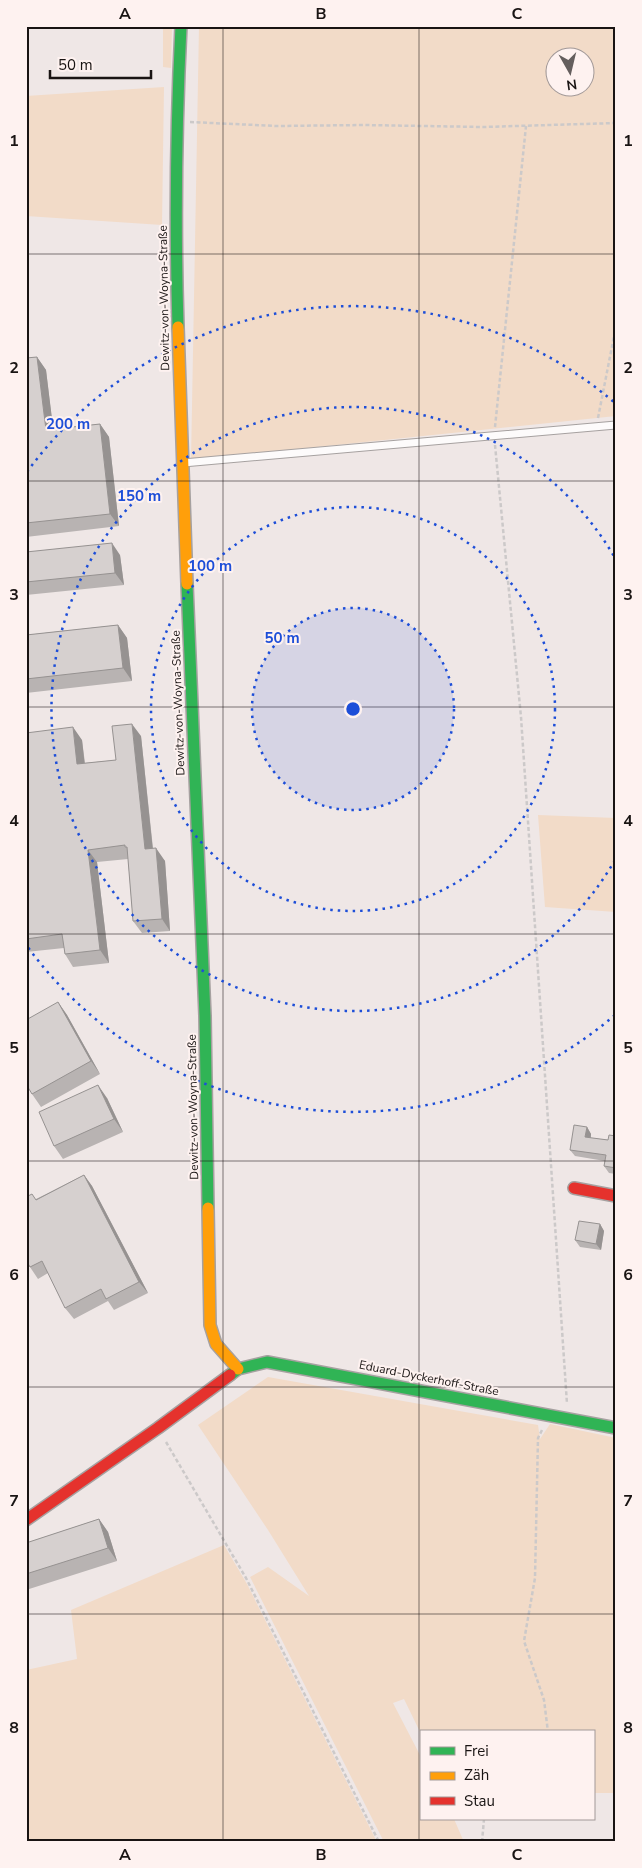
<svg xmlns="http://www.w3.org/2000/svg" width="642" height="1868" viewBox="0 0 642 1868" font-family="'Nunito Sans',sans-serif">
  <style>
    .green { fill: #f2dbc8; fill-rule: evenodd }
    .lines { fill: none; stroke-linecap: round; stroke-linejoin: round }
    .lane-casing { stroke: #a6a1a0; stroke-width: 9 }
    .fast-casing { stroke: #a6a1a0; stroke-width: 14 }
    .slow-casing { stroke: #a6a1a0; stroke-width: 14 }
    .jam-casing { stroke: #a6a1a0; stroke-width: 14 }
    .path { stroke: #ccc9c9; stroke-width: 2.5; stroke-dasharray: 4 2.5; stroke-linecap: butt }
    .lane { stroke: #fdfbfb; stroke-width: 7 }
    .fast { stroke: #30b455; stroke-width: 11 }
    .slow { stroke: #ff9f0a; stroke-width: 11 }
    .jam { stroke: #e5322d; stroke-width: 11 }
    .wall { fill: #b8b3b2 }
    .shaded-wall { fill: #969291 }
    .building { fill: #d6d0cf; stroke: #969291 }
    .grid { fill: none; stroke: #191413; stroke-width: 1; stroke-opacity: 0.55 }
    .ring { fill: none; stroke: #1d4ed8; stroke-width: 2.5; stroke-dasharray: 2.5 5 }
    .labels { text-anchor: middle; stroke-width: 4; stroke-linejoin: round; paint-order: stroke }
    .street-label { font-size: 12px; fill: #191413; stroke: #fef2f0 }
    .centre { fill: #1d4ed8; stroke: #fef2f0; stroke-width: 2.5 }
    .ring-label { font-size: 15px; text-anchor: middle; font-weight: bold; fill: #1d4ed8; stroke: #fef2f0; stroke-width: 4; stroke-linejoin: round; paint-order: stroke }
    .neatline { fill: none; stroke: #191413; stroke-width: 2 }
    .grid-label { font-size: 16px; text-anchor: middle; font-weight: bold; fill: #191413 }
  </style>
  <rect width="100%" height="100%" fill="#efe7e6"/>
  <path class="green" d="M163 26H172L171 68 163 67Z
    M199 26H616V416L191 460ZM554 58H584V88H554Z
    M164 87 162 225 26 216V96Z
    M538 815 616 818V912L545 907Z
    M268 1377 538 1425 540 1439 550 1424 616 1438V1793H593V1732H421V1734L404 1699 393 1703 421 1757V1819H454L464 1842H384L250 1577 268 1567 309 1596 268 1530 198 1425Z
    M224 1545 247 1584 377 1842H26V1670L77 1659 71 1610Z"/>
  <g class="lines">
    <g class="lane-casing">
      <path id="lane" d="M183 463 616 425"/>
    </g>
    <g class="fast-casing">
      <path id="fast" d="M178 327C175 227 176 126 181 26
        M187 584 205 1016 208 1208
        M230 1375 238 1369 267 1362 616 1428"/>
    </g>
    <g class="slow-casing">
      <path id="slow" d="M178 327 187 584
        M208 1208 210 1325 216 1344 238 1369"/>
    </g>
    <g class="jam-casing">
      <path id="jam" d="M574 1188 616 1196
        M26 1520 158 1428 230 1375"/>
    </g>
    <path class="path" d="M190 122 277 126 364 125 483 127 616 123
      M598 418 616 326
      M495 427 526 126
      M495 445 521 717 567 1404
      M542 1430 538 1438 535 1578 524 1641 544 1700 548 1732
      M166 1442 246 1578 379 1842
      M482 1842 484 1819"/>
    <use href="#lane" class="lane"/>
    <use href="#fast" class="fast"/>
    <use href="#slow" class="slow"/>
    <use href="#jam" class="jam"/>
  </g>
  <path class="wall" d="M37 357 46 370 53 429 100 424 109 437 119 526 26 537V358Z
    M26 552 120 555 124 585 26 595Z
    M118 625 127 638 132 681 26 693V635Z
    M26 733 82 740 85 763 116 760 141 736 153 848 165 861 170 931 142 933 133 921 128 859 97 862 109 963 73 967 65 954 64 948 26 952Z
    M58 1002 67 1015 100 1074 41 1107 32 1094Z
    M107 1098 123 1132 63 1159 54 1146Z
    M587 1127 591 1134V1138L608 1140 616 1136V1174L609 1173 604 1166 605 1161 575 1156 570 1150Z
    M84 1175 92 1186 148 1293 114 1310 108 1301 74 1319 65 1308 48 1273 38 1279 30 1267 36 1199Z
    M600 1224 604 1231 601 1250 580 1247 575 1240Z
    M99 1519 108 1532 117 1561 26 1590V1543Z"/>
  <path class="shaded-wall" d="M37 357 46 370 55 443 46 430Z
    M100 424 109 437 119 526 110 514Z
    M112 543 120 555 124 585 115 573Z
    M118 625 127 638 132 681 123 668Z
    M132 724 141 736 154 861 145 849Z
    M73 727 82 740 86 776 77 764Z
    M156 848 165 861 170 931 162 919Z
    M88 850 97 862 109 963 100 950Z
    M58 1002 67 1015 100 1074 91 1061Z
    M98 1085 107 1098 123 1132 114 1119Z
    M587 1127 591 1134 590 1144 585 1137Z
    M84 1175 92 1186 148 1293 139 1282Z
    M600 1224 604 1231 601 1250 596 1244Z
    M99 1519 108 1532 117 1561 108 1548Z"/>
  <path class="building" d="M37 357 46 430 100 424 110 514 26 523V358Z
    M112 543 115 573 26 582V552Z
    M118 625 123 668 26 679V635Z
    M132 724 145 849 156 848 162 919 133 921 127 847H125V845L88 850 100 950 65 954 62 934 26 939V733L73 727 77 764 116 760 112 726Z
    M58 1002 91 1061 32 1094 26 1084V1020Z
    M98 1085 114 1119 54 1146 39 1112Z
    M574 1125 587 1127 585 1137 608 1140 609 1135 616 1136V1168L604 1166 606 1155 570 1150Z
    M84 1175 139 1282 106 1299 101 1289 65 1308 42 1261 30 1267 26 1260V1197L32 1194 36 1200Z
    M579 1221 600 1224 596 1244 575 1240Z
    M99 1519 108 1548 26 1574V1543Z"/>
  <path class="grid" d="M223 26V1842M419 26V1842M26 254H616M26 481H616M26 707H616M26 934H616M26 1161H616M26 1387H616M26 1614H616"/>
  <circle cx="353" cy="709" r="101" fill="#1d4ed8" fill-opacity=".12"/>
  <g class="ring">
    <circle cx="353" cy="709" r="101"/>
    <circle cx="353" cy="709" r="202"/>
    <path d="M615 860A302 302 0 1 1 615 558"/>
    <path d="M615 1015A403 403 0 0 1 27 946M27 472A403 403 0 0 1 615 403"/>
  </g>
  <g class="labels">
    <g class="street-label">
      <text transform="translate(164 298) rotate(-91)" y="4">Dewitz-von-Woyna-Straße</text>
      <text transform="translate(178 703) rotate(-92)" y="4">Dewitz-von-Woyna-Straße</text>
      <text transform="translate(193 1107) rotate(-91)" y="4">Dewitz-von-Woyna-Straße</text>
      <text transform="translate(429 1378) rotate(11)" y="4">Eduard-Dyckerhoff-Straße</text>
    </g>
  </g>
  <circle cx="353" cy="709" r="8" class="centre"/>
  <g class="ring-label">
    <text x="68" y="429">200 m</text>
    <text x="139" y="501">150 m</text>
    <text x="210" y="571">100 m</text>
    <text x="282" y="643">50 m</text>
  </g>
  <rect width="642" height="1868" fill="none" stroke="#fef2f0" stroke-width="55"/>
  <rect x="420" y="1730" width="175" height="90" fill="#fef2f0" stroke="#a29998"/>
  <rect x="430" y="1747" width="25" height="8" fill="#30b455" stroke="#a29998"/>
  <text x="464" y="1756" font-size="15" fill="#191413">Frei</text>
  <rect x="430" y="1772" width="25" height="8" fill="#ff9f0a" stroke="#a29998"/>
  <text x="464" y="1780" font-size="15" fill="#191413">Zäh</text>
  <rect x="430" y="1797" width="25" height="8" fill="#e5322d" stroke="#a29998"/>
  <text x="464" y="1806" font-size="15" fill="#191413">Stau</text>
  <g transform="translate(570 72) rotate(172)"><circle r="24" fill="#fef2f0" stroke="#a29998"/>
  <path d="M0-4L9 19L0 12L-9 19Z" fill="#645e5d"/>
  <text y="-8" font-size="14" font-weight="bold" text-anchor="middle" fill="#191413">N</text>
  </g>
  <path d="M50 70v8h101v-8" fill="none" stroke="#191413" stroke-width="2.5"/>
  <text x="58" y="70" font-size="15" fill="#191413" stroke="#fef2f0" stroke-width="4" paint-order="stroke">50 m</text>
  <rect x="28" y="28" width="586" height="1812" class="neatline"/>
  <g class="grid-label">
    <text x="125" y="19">A</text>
    <text x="321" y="19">B</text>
    <text x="517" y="19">C</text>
    <text x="14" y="146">1</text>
    <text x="628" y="146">1</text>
    <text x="14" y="373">2</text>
    <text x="628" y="373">2</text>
    <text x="14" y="600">3</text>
    <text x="628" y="600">3</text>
    <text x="14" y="826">4</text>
    <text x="628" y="826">4</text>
    <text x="14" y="1053">5</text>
    <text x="628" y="1053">5</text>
    <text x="14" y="1280">6</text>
    <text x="628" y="1280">6</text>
    <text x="14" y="1506">7</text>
    <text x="628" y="1506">7</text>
    <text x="14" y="1733">8</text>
    <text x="628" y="1733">8</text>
    <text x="125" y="1860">A</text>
    <text x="321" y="1860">B</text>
    <text x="517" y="1860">C</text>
  </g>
</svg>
